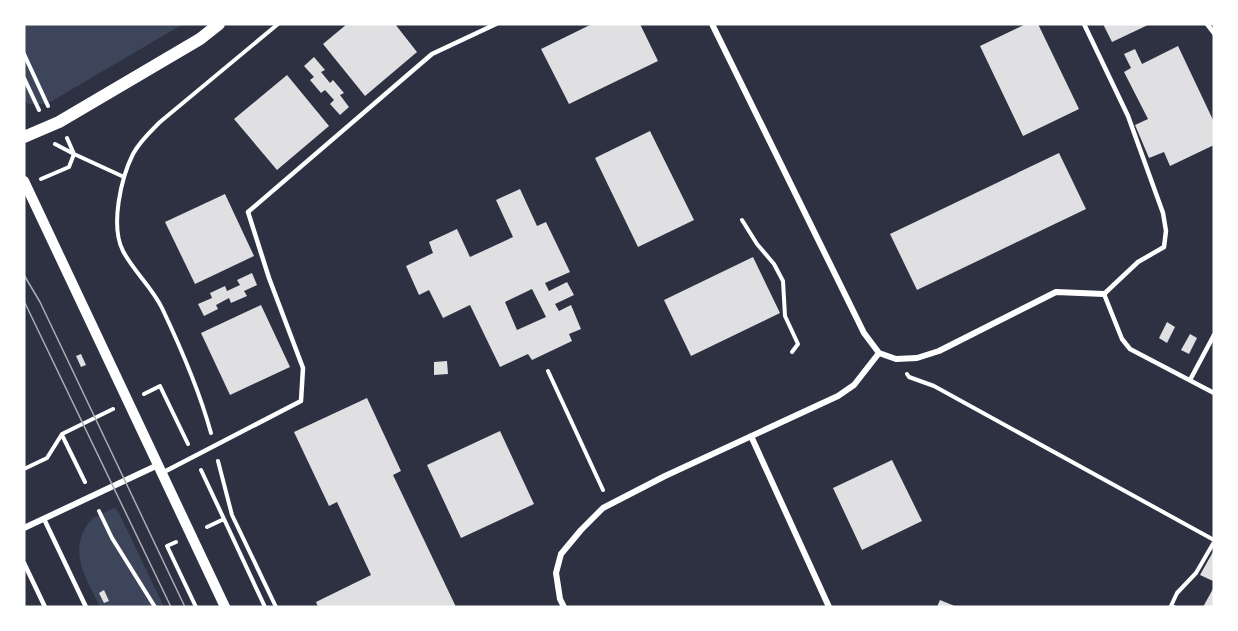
<svg xmlns="http://www.w3.org/2000/svg" width="1238" height="631" viewBox="0 0 1238 631" font-family="Overpass,sans-serif">
  <style>
    .green { fill: #3c4559 }
    .building { fill: #e0e0e3; fill-rule: evenodd }
    .lines { fill: none; stroke-linecap: round; stroke-linejoin: round }
    .path { stroke: #fff; stroke-width: 4 }
    .service { stroke: #fff; stroke-width: 4.5 }
    .minor { stroke: #fff; stroke-width: 6 }
    .tertiary { stroke: #fff; stroke-width: 10 }
    .secondary { stroke: #fff; stroke-width: 12 }
    .tram { stroke: #abadb3; stroke-width: 1.5 }
  </style>
  <rect width="100%" height="100%" fill="#2d3142"/>
  <path class="green" d="M24 24H183L47 104H28L24 99Z
    M114 508 116 509 119 513 164 607H100C90 585 72 561 82 535 84 530 88 523 92 519 98 515 107 512 114 508Z"/>
  <path class="building" d="M347 24H395L417 52 365 96 323 44Z
    M592 24H640L658 61 569 104 541 49Z
    M1026 24H1038L1079 109 1023 136 980 46Z
    M1103 24H1150L1112 42Z
    M1178 46 1214 122V145L1170 166 1164 152 1149 158 1135 125 1148 119 1124 72 1131 68 1124 54 1135 49 1142 64Z
    M314 57 325 70 321 72 330 83 333 80 344 93 340 95 349 107 340 115 330 104 334 100 325 90 321 93 310 80 314 77 304 66Z
    M287 75 329 126 277 170 234 119Z
    M650 131 694 220 638 247 595 158Z
    M1059 153 1086 209 917 290 890 234Z
    M520 189 537 226 546 222 570 272 545 283 549 291 567 282 574 295 555 304 559 311 571 305 581 329 569 334 572 341 532 360 528 354 500 367 470 305 443 318 429 290 419 295 406 266 433 253 429 242 457 229 470 257 513 237 496 200ZM532 289 546 317 517 330 505 302Z
    M225 194 254 256 195 284 165 222Z
    M753 257 780 313 691 356 664 300Z
    M252 273 257 285 244 291 247 296 231 303 229 298 216 305 218 309 204 316 198 304 212 298 210 293 225 286 227 291 240 285 237 280Z
    M261 305 290 367 230 395 201 333Z
    M1167 322 1175 327 1167 343 1159 338Z
    M1190 334 1197 338 1189 354 1181 350Z
    M81 354 86 365 81 367 76 356Z
    M447 361 448 374 434 375V362Z
    M367 398 401 471 393 475 456 607H318L316 602 371 575 337 502 329 506 294 432Z
    M500 431 534 504 461 538 427 465Z
    M892 460 922 521 862 550 833 488Z
    M1214 550V579L1213 581 1200 575Z
    M1214 587V607H1203Z
    M104 590 109 601 104 603 99 593Z
    M940 600 957 607H937Z"/>
  <g class="lines">
    <path class="path" d="M24 54 48 106
      M24 78 39 110
      M55 144 74 154 124 177
      M41 179 69 167 74 154 67 138
      M742 220 757 244 774 264 783 281 785 316 798 344 792 352
      M548 371 603 490
      M907 374 909 377 934 386 1214 540
      M144 394 160 386 188 444
      M211 433C200 393 180 346 162 308 152 287 134 272 123 251 110 226 121 178 133 154 140 141 150 132 160 122L278 24
      M62 435 85 482
      M218 461 232 515 276 607
      M24 469 47 458 62 434 113 409
      M201 470 224 519
      M99 511 112 538 155 607
      M207 527 224 519 265 607
      M176 542 167 546 196 607
      M1174 607 1171 606 1177 593 1196 573 1214 542"/>
    <path class="service" d="M1084 24 1128 116 1163 213 1166 231 1164 247 1138 262 1104 294 1122 339 1130 349 1214 393
      M1207 24 1214 33
      M1190 380 1214 335
      M162 473 301 401 303 368 269 278 248 212 432 54 496 24
      M44 519 86 607
      M24 563 45 607"/>
    <path class="minor" d="M712 24 864 333 879 353
      M879 353 896 359 917 358 939 351 1056 292 1104 294
      M751 436 829 607
      M24 528 158 465
      M564 607 560 599 556 573 561 554 581 530 603 508 665 476 838 396 854 385 879 353"/>
    <path class="tertiary" d="M24 181 225 607"/>
    <path class="secondary" d="M24 137 59 122 200 39 219 24"/>
    <path class="tram" d="M24 275 40 302 185 607
      M24 301 171 607"/>
  </g>
  <rect width="1238" height="631" fill="none" stroke="#ffffff" stroke-width="51"/>
</svg>
